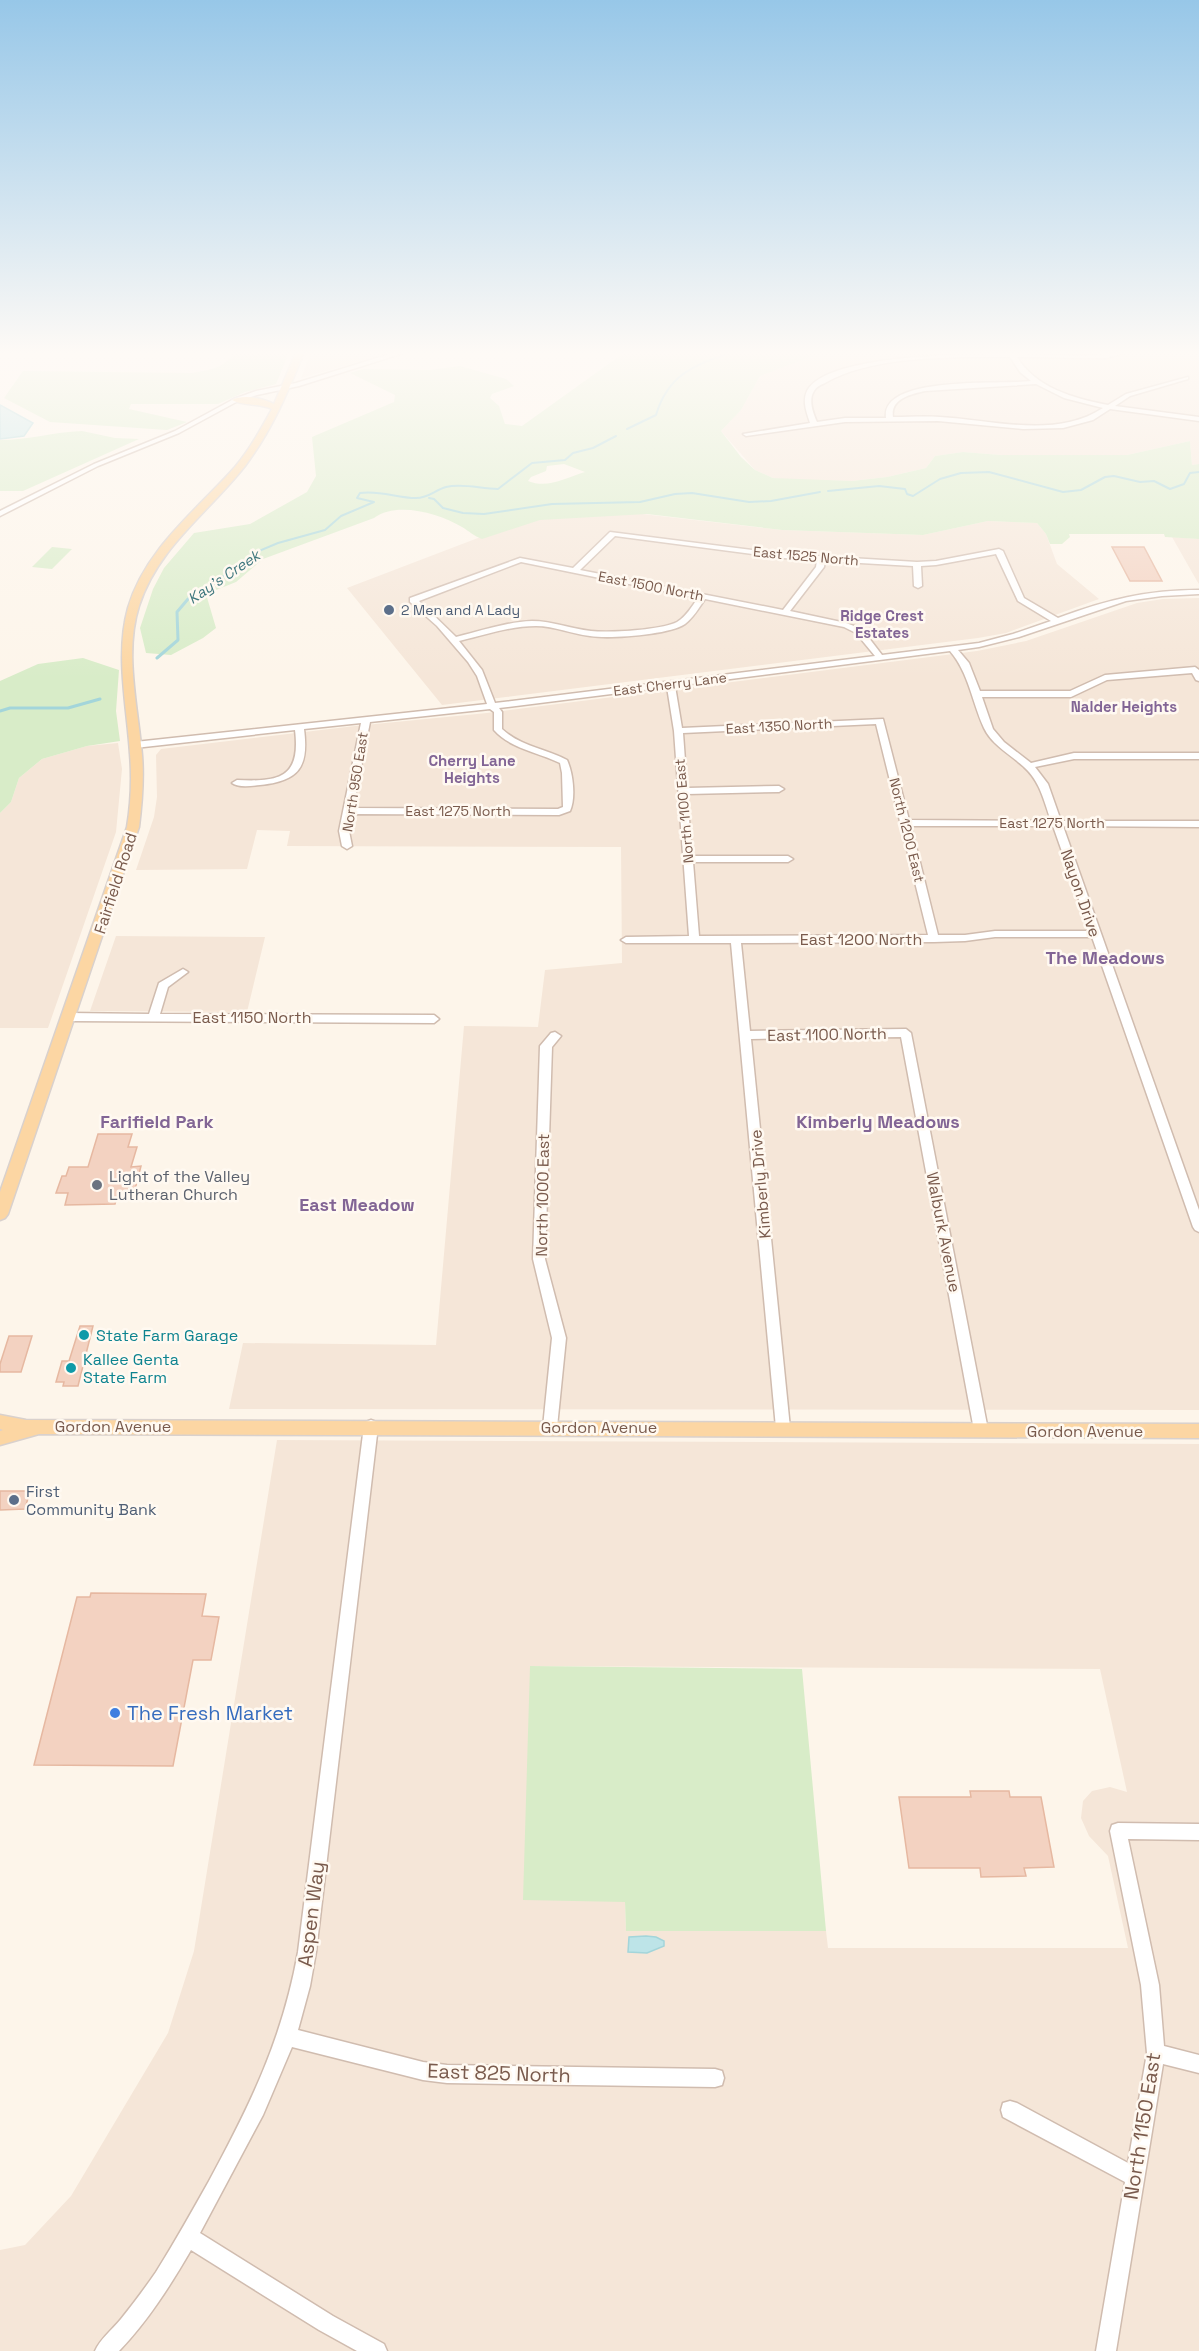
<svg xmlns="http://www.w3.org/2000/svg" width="1199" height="2351" viewBox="0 0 1199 2351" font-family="'Space Grotesk',sans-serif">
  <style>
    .residential { fill: #f5e6d8; fill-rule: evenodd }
    .green { fill: #d8ecc8; fill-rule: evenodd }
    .water { fill: #bde4e8; stroke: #a3d5da; stroke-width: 1.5 }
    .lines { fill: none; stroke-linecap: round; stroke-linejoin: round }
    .stream-far1 { stroke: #a3d5da; stroke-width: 2 }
    .stream { stroke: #a3d5da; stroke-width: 3 }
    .building { fill: #f3d2c1; stroke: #e6b8a1; stroke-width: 1.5 }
    .minor-casing { stroke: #d0bcaf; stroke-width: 3 }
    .major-casing { stroke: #d9d1cd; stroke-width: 3 }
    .minor { fill: #fff; fill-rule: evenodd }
    .major { fill: #fcd6a3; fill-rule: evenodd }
    .service-dot { fill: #5c6f8a; stroke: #fff9f1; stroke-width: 2 }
    .worship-dot { fill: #6b7280; stroke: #fff9f1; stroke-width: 2 }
    .culture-dot { fill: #0f9aa8; stroke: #fff9f1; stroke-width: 2 }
    .shop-dot { fill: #3f7fe0; stroke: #fff9f1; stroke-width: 2 }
    .labels { text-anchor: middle; stroke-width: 5; stroke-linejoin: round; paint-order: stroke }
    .far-street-label { font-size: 14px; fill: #795a4c; stroke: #fff9f1 }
    .far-service-label { font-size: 14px; fill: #4e5e75; stroke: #fff9f1; text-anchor: start }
    .far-water-label { font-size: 15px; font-style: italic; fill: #3f777e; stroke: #fff9f1 }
    .far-neighbourhood-label { font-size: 15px; font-weight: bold; fill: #826595; stroke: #fff9f1 }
    .street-label { font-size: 16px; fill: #795a4c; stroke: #fff9f1 }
    .worship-label { font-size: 16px; fill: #5b616d; stroke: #fff9f1; text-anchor: start }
    .culture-label { font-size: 16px; fill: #0d838f; stroke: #fff9f1; text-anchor: start }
    .service-label { font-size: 16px; fill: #4e5e75; stroke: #fff9f1; text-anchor: start }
    .neighbourhood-label { font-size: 18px; font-weight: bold; fill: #826595; stroke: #fff9f1 }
    .near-shop-label { font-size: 20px; fill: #366cbe; stroke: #fff9f1; text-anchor: start }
    .near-street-label { font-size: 20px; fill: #795a4c; stroke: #fff9f1 }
  </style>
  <rect width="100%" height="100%" fill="#fdf5ea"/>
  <path class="residential" d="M312 350H401L301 378Z
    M829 350H1199V464L1192 465 1190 441 1127 455H1001L963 452 935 456 926 468 887 477 852 481 792 480 773 478 755 470 721 431 741 410 760 376Z
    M625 512 782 530 923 535 988 521 1037 523 1046 534 1057 564 1099 599 1006 633 978 638 442 705 347 588 530 518Z
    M1172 537 1199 539V584L1197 581Z
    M1199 598V1410L229 1409 243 1343 436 1345 464 1026 538 1027 545 970 622 963 621 847 287 846 290 831 257 830 247 869 136 870 154 817 157 797 156 755 161 749 355 726 487 713 977 651 1026 641 1137 603 1163 599Z
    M118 743 122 769 116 832 48 1028H0V813L11 802 19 778 42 759 87 746Z
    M116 936 265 937 247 1012 90 1011Z
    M277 1440 1199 1444V2351H0V2250L25 2245 71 2196 168 2033 194 1951ZM530 1666 1100 1669 1127 1792 1110 1787 1092 1791 1083 1801 1081 1818 1089 1836 1108 1856 1128 1948H828L826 1931H626L625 1902Z"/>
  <path class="green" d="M235 350H290L276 384 245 392 218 404H131L129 409 187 422 167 430 50 422 4 398 23 371 192 373C212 369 225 369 235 350Z
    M628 350H829L760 376 741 410 721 431 741 457 755 470 773 478 852 481 887 477 926 468 935 456 963 452 1001 455H1127L1190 441 1192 465 1199 464V539L1165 537 1164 534H1069L1070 537 1062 544H1050L1046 534 1037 523 988 521 923 535 782 530 647 514 540 520 482 539C474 536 469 531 462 527 439 513 396 501 374 518L263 559 236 582 206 594 216 628 203 638 171 655 146 653 140 628 153 589 164 568 194 533 250 524 307 492 316 476 312 437 394 402 395 395 350 373 363 369 430 370 460 366 506 379 514 386 492 394 490 398 499 406 505 424 522 426ZM564 464 585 472C565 478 548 489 528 481L531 477 546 471 547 466Z
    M82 431 115 438 139 439 23 491H0V440C28 440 54 432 82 431Z
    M52 547 72 549 52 569 32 567Z
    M83 658 119 670 116 711 120 741 87 746 42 759 19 778 11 802 0 813V681L38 664Z
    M530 1666 802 1669 826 1931H626L625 1902 523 1900Z"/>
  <path class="water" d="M0 405 33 423 24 436 0 439Z
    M646 1936 656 1937 664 1941V1946L647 1953 628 1952 629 1937Z"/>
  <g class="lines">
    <path class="stream-far1" d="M627 429 656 415C669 371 699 364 738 350
      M828 491 879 486 905 489 907 494 913 496 940 479 961 473 989 472 1063 492 1081 490 1105 477 1114 476 1140 482 1154 481 1170 489 1184 484 1190 473 1199 472
      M429 498 434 499 443 508 463 513 484 514 552 504 640 502 675 494 692 493 749 502 771 501 820 492
      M212 585 254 553 278 543 325 530 341 516 374 502 357 498 360 493C380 490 397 498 416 498 429 498 435 490 446 487 463 483 481 489 498 489L532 463 565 460 573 453 593 448 616 436"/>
    <path class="stream" d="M157 658 178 640 177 612 188 599 215 583
      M0 711 10 708H68L100 699"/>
  </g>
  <path class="building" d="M1112 547H1144L1162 581H1130Z
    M98 1134H132L128 1147H137L131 1167 141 1166 134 1193H118L115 1204 65 1205 68 1193H56L62 1176H66L69 1167H88Z
    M80 1326H93L78 1386H63L64 1382H56L62 1361H69Z
    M9 1336H32L21 1372H0V1364Z
    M0 1491H30L25 1509 0 1510Z
    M91 1593 206 1594 202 1616 219 1617 211 1660H193L173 1766 34 1765 77 1597H90Z
    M970 1791H1009L1010 1797H1041L1054 1867 1024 1868 1026 1876 981 1877 980 1868H909L899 1797H971Z"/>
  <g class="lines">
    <g class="minor-casing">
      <path id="minor" d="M403 350H413L299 386 257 395 238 401 179 433 98 466 0 516V511L94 464 175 431 234 399 256 391 296 383Z
        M1009 350 1014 354C1044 354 1076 358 1106 354 1116 353 1125 350 1135 350L1106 358 1017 357C1036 388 1073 398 1108 405L1126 394 1188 377V379L1130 396 1115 406 1199 417V421L1110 409 1093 420 1063 428 1023 429 938 421 845 422 746 436 743 434 810 423C807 413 802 402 807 391 826 354 969 354 1008 354L1007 352ZM1010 357 1020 372 1031 381C1005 385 880 374 886 418H845L817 422C813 413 808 400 814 391 816 387 820 385 825 383 872 355 956 357 1010 357ZM1036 384 1064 398 1103 408C1056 439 993 420 940 417 924 416 909 417 893 417 890 399 911 394 925 391Z
        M610 532 783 554 917 562 936 561 999 549 1003 551 1024 598 1058 618C1106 600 1147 590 1199 590V594L1162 596 1126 601 1019 637 979 647 958 650 969 663 980 691H1070L1105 675 1195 667 1199 670V681L1196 680 1192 673 1107 680 1071 697H982L993 729 1004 742 1031 763 1074 753H1199V759H1074L1035 767 1048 784 1061 821H1199V827L1063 826 1199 1210V1232L1195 1230 1193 1227 1092 937H995L965 941 934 942 741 943 750 1031 906 1029 911 1033 988 1430 986 1434 981 1436 976 1434 974 1430 901 1037 751 1039 790 1428 788 1432 783 1434 778 1432 776 1428 731 943H626L621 940 626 937 689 936 674 731 667 687 499 708 502 712V729C520 746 546 749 567 760 573 773 576 798 570 811L559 815 352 814 349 831 352 846 347 849 342 846 339 831 361 723 304 729C309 767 299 781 260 785 251 786 239 788 232 783L237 780C279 782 301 778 295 730L135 748 131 745 135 742 487 704 477 676 468 662 437 626 410 602V598L520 558 573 568ZM615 536 783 558 817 560 816 567 783 610 580 570ZM996 554 1018 601 1051 621 1013 634 979 643 882 655 862 629 846 623 790 611 824 567 825 561 913 566 914 586 918 588 922 586 921 566 936 565ZM521 562 698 598C692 606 686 617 677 622 661 630 610 633 591 631 571 629 553 621 532 621 506 622 481 631 456 637L419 601ZM705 599 844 627 856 633 875 656 495 703 482 670 459 641C485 635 510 626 536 626 555 626 571 634 590 636 609 639 669 635 685 624 693 618 699 608 705 599ZM950 651C969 673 972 702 984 728 992 745 1010 754 1024 767 1040 781 1044 801 1051 821L909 820 883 719 682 728 675 686ZM490 709 494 712V730C511 749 538 752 560 763L562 773 563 807 558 809 353 808 370 722ZM876 724 928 935 699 936 693 862H788L793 859 788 856H692L687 794 779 792 784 789 779 786 687 788 683 733ZM911 826H1053L1090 931H995L965 935H938Z
        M183 969 188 972 168 987 160 1014 434 1015 439 1019 434 1023 69 1021 64 1017 69 1013 149 1014 159 983Z
        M555 1032 561 1036 552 1047 545 1259 566 1338 557 1427 555 1431 550 1433 545 1431 543 1427 552 1338 533 1259 540 1046 551 1033Z
        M371 1420 376 1422 378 1426 316 1952 310 1986 298 2030 423 2062 447 2065 715 2069 722 2071 724 2078 722 2085 715 2087 447 2083 423 2080 292 2047 263 2115 200 2233 333 2316 384 2344 387 2351H357L319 2330 191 2250C170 2286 148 2321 119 2351H95C100 2339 112 2330 121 2319 133 2304 145 2288 156 2272 175 2242 192 2211 209 2181 251 2103 282 2040 298 1952L364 1426 366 1422Z
        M1118 1823 1199 1824V1840L1128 1839 1159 1985 1164 2046 1199 2055V2073L1163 2064 1116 2351H1096L1125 2182 1003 2117 1001 2110 1003 2103 1010 2101 1017 2103 1128 2163 1147 2053 1141 1985 1110 1831 1112 1825Z"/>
    </g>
    <g class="major-casing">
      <path id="major" d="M297 350H305C288 392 272 430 245 466 208 513 158 547 139 606 124 653 138 707 142 755 144 779 142 803 139 827L8 1214 5 1218 0 1220V1192L127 827C131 803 132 778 130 754 127 706 115 655 128 608 145 549 196 511 235 467 250 449 261 429 272 409 259 403 243 406 232 400 243 394 262 398 274 404Z
        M0 1415 26 1420 1199 1424V1438L39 1434 0 1445V1431L3 1430 0 1429Z"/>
    </g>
    <use href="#minor" class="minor"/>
    <use href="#major" class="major"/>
  </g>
  <linearGradient id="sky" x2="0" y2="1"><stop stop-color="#97c7e8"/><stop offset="0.52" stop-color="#fefaf6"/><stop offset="1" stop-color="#fefaf6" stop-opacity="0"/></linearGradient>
  <rect width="1199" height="679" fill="url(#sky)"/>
  <g class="service-dot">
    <circle cx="389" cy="610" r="6"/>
    <circle cx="14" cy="1500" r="6"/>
  </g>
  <circle class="worship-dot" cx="97" cy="1185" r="6"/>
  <g class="culture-dot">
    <circle cx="84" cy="1335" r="6"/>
    <circle cx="71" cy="1368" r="6"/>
  </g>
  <circle class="shop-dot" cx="115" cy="1713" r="6"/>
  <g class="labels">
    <g class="far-street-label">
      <text transform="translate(806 556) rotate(5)" y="5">East 1525 North</text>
      <text transform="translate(651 586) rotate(11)" y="5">East 1500 North</text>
      <text transform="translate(670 684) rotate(-7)" y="5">East Cherry Lane</text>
      <text transform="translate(779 726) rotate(-3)" y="5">East 1350 North</text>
      <text transform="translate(355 782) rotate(-81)" y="5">North 950 East</text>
      <text x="458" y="816">East 1275 North</text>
      <text transform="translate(684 811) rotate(-95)" y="5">North 1100 East</text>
      <text x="1052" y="828">East 1275 North</text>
      <text transform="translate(907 830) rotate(76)" y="5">North 1200 East</text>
    </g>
    <g class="far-service-label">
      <text x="401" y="615">2 Men and A Lady</text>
    </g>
    <g class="far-water-label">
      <text transform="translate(224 577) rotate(-34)" y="5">Kay's Creek</text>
    </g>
    <g class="far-neighbourhood-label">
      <text x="882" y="621">Ridge Crest<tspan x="882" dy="17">Estates</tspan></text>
      <text x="1124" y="712">Nalder Heights</text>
      <text x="472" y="766">Cherry Lane<tspan x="472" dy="17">Heights</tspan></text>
    </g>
    <g class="street-label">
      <text transform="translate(115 883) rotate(-72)" y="6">Fairfield Road</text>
      <text transform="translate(1081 893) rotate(71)" y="6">Nayon Drive</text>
      <text x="861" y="945">East 1200 North</text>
      <text x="252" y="1023">East 1150 North</text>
      <text transform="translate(827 1034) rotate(-1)" y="6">East 1100 North</text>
      <text transform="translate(760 1184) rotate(-95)" y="6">Kimberly Drive</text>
      <text transform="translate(542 1195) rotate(-89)" y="6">North 1000 East</text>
      <text transform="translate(944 1232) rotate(79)" y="6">Walburk Avenue</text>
      <text x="113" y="1432">Gordon Avenue</text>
      <text x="599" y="1433">Gordon Avenue</text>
      <text x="1085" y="1437">Gordon Avenue</text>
    </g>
    <g class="worship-label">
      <text x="109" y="1182">Light of the Valley<tspan x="109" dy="18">Lutheran Church</tspan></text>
    </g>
    <g class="culture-label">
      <text x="96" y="1341">State Farm Garage</text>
      <text x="83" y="1365">Kallee Genta<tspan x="83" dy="18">State Farm</tspan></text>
    </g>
    <g class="service-label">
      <text x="26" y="1497">First<tspan x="26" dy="18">Community Bank</tspan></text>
    </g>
    <g class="neighbourhood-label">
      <text x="1105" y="964">The Meadows</text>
      <text x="157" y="1128">Farifield Park</text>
      <text x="878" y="1128">Kimberly Meadows</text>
      <text x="357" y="1211">East Meadow</text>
    </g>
    <g class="near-shop-label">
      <text x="127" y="1720">The Fresh Market</text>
    </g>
    <g class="near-street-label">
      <text transform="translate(311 1914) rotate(-83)" y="7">Aspen Way</text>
      <text transform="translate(499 2073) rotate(2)" y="7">East 825 North</text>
      <text transform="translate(1142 2126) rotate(-81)" y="7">North 1150 East</text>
    </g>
  </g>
</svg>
